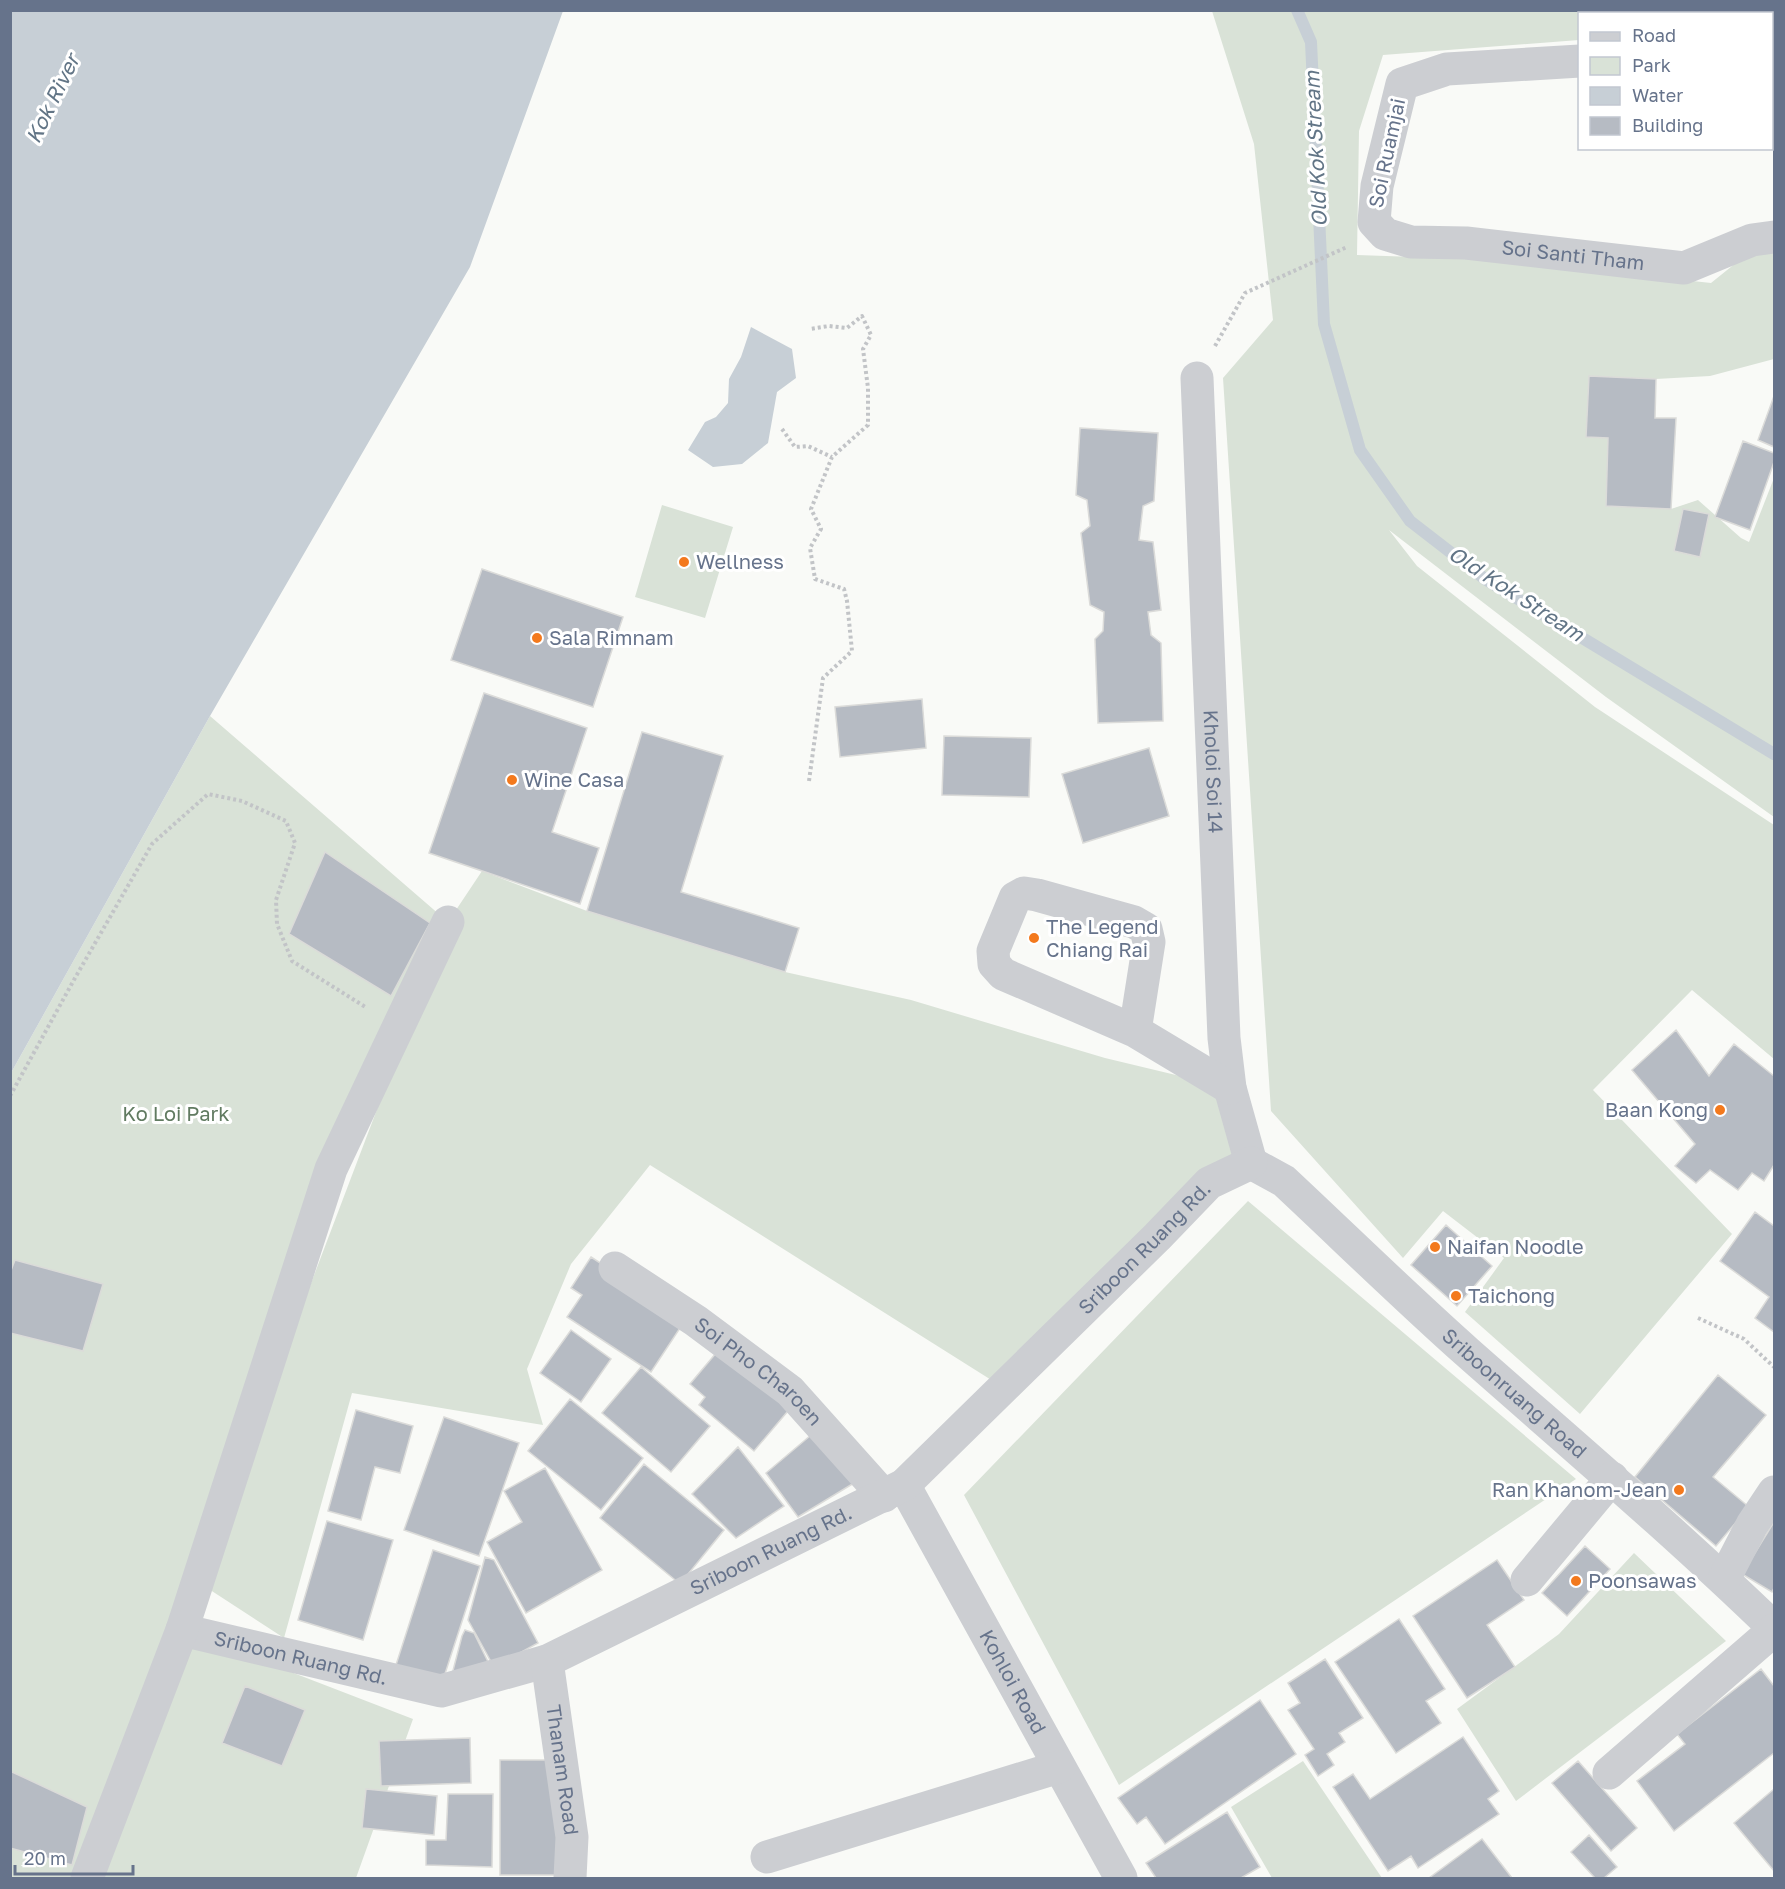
<svg xmlns="http://www.w3.org/2000/svg" width="1785" height="1889" viewBox="0 0 1785 1889" font-family="'Golos Text',sans-serif">
  <style>
    .green { fill: #d9e2d7; fill-rule: evenodd }
    .water { fill: #c7cfd6 }
    .lines { fill: none; stroke-linecap: round; stroke-linejoin: round }
    .stream { stroke: #c7cfd6; stroke-width: 12 }
    .building { fill: #b6bbc3; stroke: #dbdbd9; stroke-width: 1.5 }
    .path { stroke: #c2c4c7; stroke-width: 4; stroke-dasharray: 3 3; stroke-linecap: butt }
    .minor { stroke: #ccced2; stroke-width: 33 }
    .poi-dot { fill: #f3791d; stroke: #fff; stroke-width: 2 }
    .labels { text-anchor: middle; stroke-width: 6; stroke-linejoin: round; paint-order: stroke }
    .street-label { font-size: 20px; fill: #66738b; stroke: #fff }
    .poi-label { font-size: 20px; fill: #66738b; stroke: #fff; text-anchor: start }
    .park-label { font-size: 20px; fill: #617b61; stroke: #fff }
    .water-label { font-size: 21px; font-style: italic; fill: #627586; stroke: #fff }
  </style>
  <rect width="100%" height="100%" fill="#f9faf7"/>
  <path class="green" d="M1212 11H1774V25L1772 26V14H1580L1579 40 1383 55 1359 131 1357 255 1502 260 1711 283 1747 254 1774 250V359L1710 376 1656 379 1589 376 1608 438 1606 506 1671 509 1698 500 1741 538 1749 542 1774 478V817L1606 697 1389 530 1417 566 1595 707 1774 825V1059L1692 990 1593 1090 1732 1234 1580 1414 1465 1312 1504 1258 1443 1211 1403 1258 1271 1111 1223 378 1273 320 1254 144Z
    M662 505 733 527 705 618 635 597Z
    M210 716 448 922 482 871 587 911 785 972 911 1000 1105 1058 1230 1088 1251 1163 1004 1388 650 1165 571 1264 527 1369 543 1425 352 1393 284 1638 198 1582 182 1630 413 1719 356 1878H11V1073ZM444 933 204 1565 331 1169ZM245 1686 305 1710 282 1766 223 1743Z
    M1248 1201 1576 1479 1119 1785 964 1495Z
    M1634 1553 1726 1641 1516 1801 1457 1709 1559 1634Z
    M1303 1761 1382 1878H1272L1231 1807Z"/>
  <path class="water" d="M11 10 563 11 470 267 210 716 11 1073Z
    M751 327 792 349 796 378 777 392 768 443 742 464 713 467 688 450 705 422 716 417 728 403 729 379 741 357Z"/>
  <g class="lines">
    <path class="stream" d="M1297 10 1311 42 1324 324 1360 450 1410 521 1485 579 1774 754"/>
  </g>
  <path class="building" d="M1589 376 1656 379 1655 418H1676L1671 509 1606 506 1608 438 1586 437Z
    M1774 396V447L1758 440Z
    M1080 428 1158 433 1154 501 1143 506 1139 540 1153 542 1161 610 1148 612 1151 635 1161 643 1163 721 1098 723 1095 639 1103 631 1104 612 1090 605 1081 533 1090 526 1087 500 1076 495Z
    M1743 441 1774 453V462L1750 530 1715 517Z
    M1683 509 1709 514 1700 557 1674 551Z
    M482 569 623 617 593 707 451 660Z
    M484 693 587 728 552 832 599 848 580 904 429 853Z
    M922 699 926 748 840 757 835 707Z
    M642 732 723 756 681 892 799 928 785 972 587 911Z
    M944 736 1031 738 1029 797 942 795Z
    M1149 748 1169 816 1083 843 1062 774Z
    M325 852 430 923 391 996 289 934Z
    M1676 1030 1709 1076 1734 1044 1774 1076V1165L1764 1181 1752 1173 1738 1190 1710 1170 1696 1183 1675 1166 1695 1144 1632 1070Z
    M1755 1212 1774 1226V1332L1755 1318 1769 1297 1720 1261Z
    M1446 1225 1492 1266 1457 1306 1411 1265Z
    M591 1257 686 1319 651 1372 567 1317 582 1295 571 1288Z
    M15 1260 103 1284 83 1351 10 1333V1273Z
    M571 1330 611 1359 581 1402 540 1373Z
    M722 1346 793 1405 754 1451 699 1405 705 1397 690 1384Z
    M641 1367 710 1426 671 1472 602 1413Z
    M1718 1375 1766 1415 1713 1477 1749 1507 1716 1546 1635 1477Z
    M570 1399 643 1458 601 1510 528 1451Z
    M356 1410 413 1426 400 1473 375 1467 361 1520 328 1511Z
    M444 1417 519 1443 479 1556 404 1530Z
    M817 1430 859 1480 798 1517 766 1473Z
    M738 1447 784 1506 736 1538 692 1494Z
    M644 1464 724 1530 680 1584 600 1518Z
    M545 1468 602 1570 526 1613 487 1542 522 1522 504 1491Z
    M327 1521 393 1540 363 1640 298 1620Z
    M1774 1522V1588L1772 1592 1742 1574Z
    M1585 1546 1610 1569 1567 1616 1542 1593Z
    M433 1550 480 1566 442 1683 395 1668Z
    M485 1557 494 1560 538 1643 494 1667 468 1620Z
    M1497 1560 1524 1600 1487 1625 1515 1667 1467 1698 1413 1616Z
    M1399 1619 1445 1689 1426 1701 1441 1723 1396 1753 1335 1662Z
    M465 1630 474 1633 491 1668 450 1682 462 1636Z
    M1325 1659 1363 1718 1339 1733 1345 1742 1327 1754 1334 1765 1318 1776 1305 1755 1314 1749 1288 1710 1300 1703 1288 1683Z
    M1761 1669 1774 1686V1753L1674 1831 1637 1781 1685 1744 1677 1734Z
    M245 1686 305 1710 282 1766 222 1743Z
    M1260 1700 1296 1754 1165 1844 1146 1817 1137 1824 1118 1798Z
    M1463 1737 1499 1791 1488 1799 1499 1814 1418 1868 1411 1856 1388 1871 1333 1787 1353 1774 1370 1799Z
    M470 1738 471 1783 381 1786 379 1741Z
    M500 1760H559V1875H500Z
    M1578 1761 1637 1828 1611 1851 1552 1783Z
    M10 1771 87 1807 72 1865 10 1848Z
    M366 1789 437 1796 434 1835 362 1828Z
    M1774 1789V1871L1734 1823Z
    M448 1794H493L492 1867 426 1865V1840H446Z
    M1227 1812 1260 1867 1241 1878H1156L1146 1863Z
    M1589 1835 1617 1867 1604 1878H1595L1571 1852Z
    M1482 1839 1512 1878H1429Z"/>
  <g class="lines">
    <path class="path" d="M1215 346 1245 293 1347 247
      M782 429 795 447 808 446 832 457
      M809 781 823 678 852 651 847 601 844 589 815 579 810 548 821 529 811 509 832 457 868 425V388L863 349 871 335 862 316 847 328 829 326 810 329
      M10 1096 75 978 152 844 208 794 242 801 286 821 295 843 276 900 277 924 292 961 367 1008
      M1698 1318 1744 1339 1774 1367"/>
    <g class="minor">
      <path d="M1772 50H1774"/>
      <path id="s1" d="M1580 61 1447 69 1402 84 1377 186 1374 222 1385 234 1411 242 1466 243 1684 268 1752 240 1774 237"/>
      <path id="s2" d="M1197 378 1224 1038 1230 1088 1251 1163"/>
      <path d="M1135 1031 1149 942 1146 929 1134 922 1037 895 1024 893 1015 898 993 951 994 964 1003 974 1135 1031 1230 1088"/>
      <path id="s3" d="M1251 1163 1284 1181C1345 1238 1404 1296 1467 1352 1570 1443 1675 1532 1774 1628"/>
      <path id="s4" d="M615 1268 696 1321 790 1391 884 1496"/>
      <path id="s5" d="M904 1485 1121 1878"/>
      <path d="M1724 1579 1752 1525 1774 1492"/>
      <path d="M1527 1580 1612 1478"/>
      <path id="s6" d="M182 1630 441 1691 547 1661 904 1485 1157 1237 1209 1183 1251 1163"/>
      <path id="s7" d="M547 1661 572 1837 570 1878"/>
      <path d="M1609 1773 1774 1630"/>
      <path d="M767 1857 1059 1767"/>
      <path d="M87 1878 182 1630 331 1169 448 922"/>
    </g>
  </g>
  <g class="poi-dot">
    <circle cx="684" cy="562" r="6"/>
    <circle cx="537" cy="638" r="6"/>
    <circle cx="512" cy="780" r="6"/>
    <circle cx="1034" cy="938" r="6"/>
    <circle cx="1720" cy="1110" r="6"/>
    <circle cx="1435" cy="1247" r="6"/>
    <circle cx="1456" cy="1296" r="6"/>
    <circle cx="1679" cy="1490" r="6"/>
    <circle cx="1576" cy="1581" r="6"/>
  </g>
  <g class="labels">
    <g class="street-label">
      <text transform="translate(1387 153) rotate(-78)" y="7">Soi Ruamjai</text>
      <text dy="7" stroke="none"><textPath href="#s1" startOffset="528">Soi Santi Tham</textPath></text>
      <text dy="7" stroke="none"><textPath href="#s2" startOffset="394">Kholoi Soi 14</textPath></text>
      <text dy="7" stroke="none"><textPath href="#s6" startOffset="1112">Sriboon Ruang Rd.</textPath></text>
      <text dy="7" stroke="none"><textPath href="#s4" startOffset="177">Soi Pho Charoen</textPath></text>
      <text dy="7" stroke="none"><textPath href="#s3" startOffset="351">Sriboonruang Road</textPath></text>
      <text dy="7" stroke="none"><textPath href="#s6" startOffset="626">Sriboon Ruang Rd.</textPath></text>
      <text dy="7" stroke="none"><textPath href="#s6" startOffset="122">Sriboon Ruang Rd.</textPath></text>
      <text dy="7" stroke="none"><textPath href="#s5" startOffset="225">Kohloi Road</textPath></text>
      <text dy="7" stroke="none"><textPath href="#s7" startOffset="110">Thanam Road</textPath></text>
    </g>
    <g class="poi-label">
      <text x="696" y="569">Wellness</text>
      <text x="549" y="645">Sala Rimnam</text>
      <text x="524" y="787">Wine Casa</text>
      <text x="1046" y="934">The Legend<tspan x="1046" dy="23">Chiang Rai</tspan></text>
      <text x="1708" y="1117" text-anchor="end">Baan Kong</text>
      <text x="1447" y="1254">Naifan Noodle</text>
      <text x="1468" y="1303">Taichong</text>
      <text x="1667" y="1497" text-anchor="end">Ran Khanom-Jean</text>
      <text x="1588" y="1588">Poonsawas</text>
    </g>
    <g class="park-label">
      <text x="176" y="1121">Ko Loi Park</text>
    </g>
    <g class="water-label">
      <text transform="translate(53 99) rotate(-64)" y="7">Kok River</text>
      <text transform="translate(1316 149) rotate(-93)" y="7">Old Kok Stream</text>
      <text transform="translate(1516 594) rotate(33)" y="7">Old Kok Stream</text>
    </g>
  </g>
  <rect width="1785" height="1889" fill="none" stroke="#66738b" stroke-width="24"/>
  <rect x="1578" y="12" width="195" height="138" fill="#ffffff" stroke="#c2c7d1" stroke-width="1.5"/>
  <rect x="1590" y="32" width="30" height="9" fill="#ccced2" stroke="#c2c7d1" stroke-width="1.5"/>
  <text x="1632" y="42" font-size="18" fill="#66738b">Road</text>
  <rect x="1590" y="57" width="30" height="18" fill="#d9e2d7" stroke="#c2c7d1" stroke-width="1.5"/>
  <text x="1632" y="72" font-size="18" fill="#66738b">Park</text>
  <rect x="1590" y="87" width="30" height="18" fill="#c7cfd6" stroke="#c2c7d1" stroke-width="1.5"/>
  <text x="1632" y="102" font-size="18" fill="#66738b">Water</text>
  <rect x="1590" y="117" width="30" height="18" fill="#b6bbc3" stroke="#c2c7d1" stroke-width="1.5"/>
  <text x="1632" y="132" font-size="18" fill="#66738b">Building</text>
  <path d="M15 1865v9h118v-9" fill="none" stroke="#66738b" stroke-width="3"/>
  <text x="24" y="1865" font-size="18" fill="#66738b" stroke="#ffffff" stroke-width="4.5" paint-order="stroke">20 m</text>
</svg>
